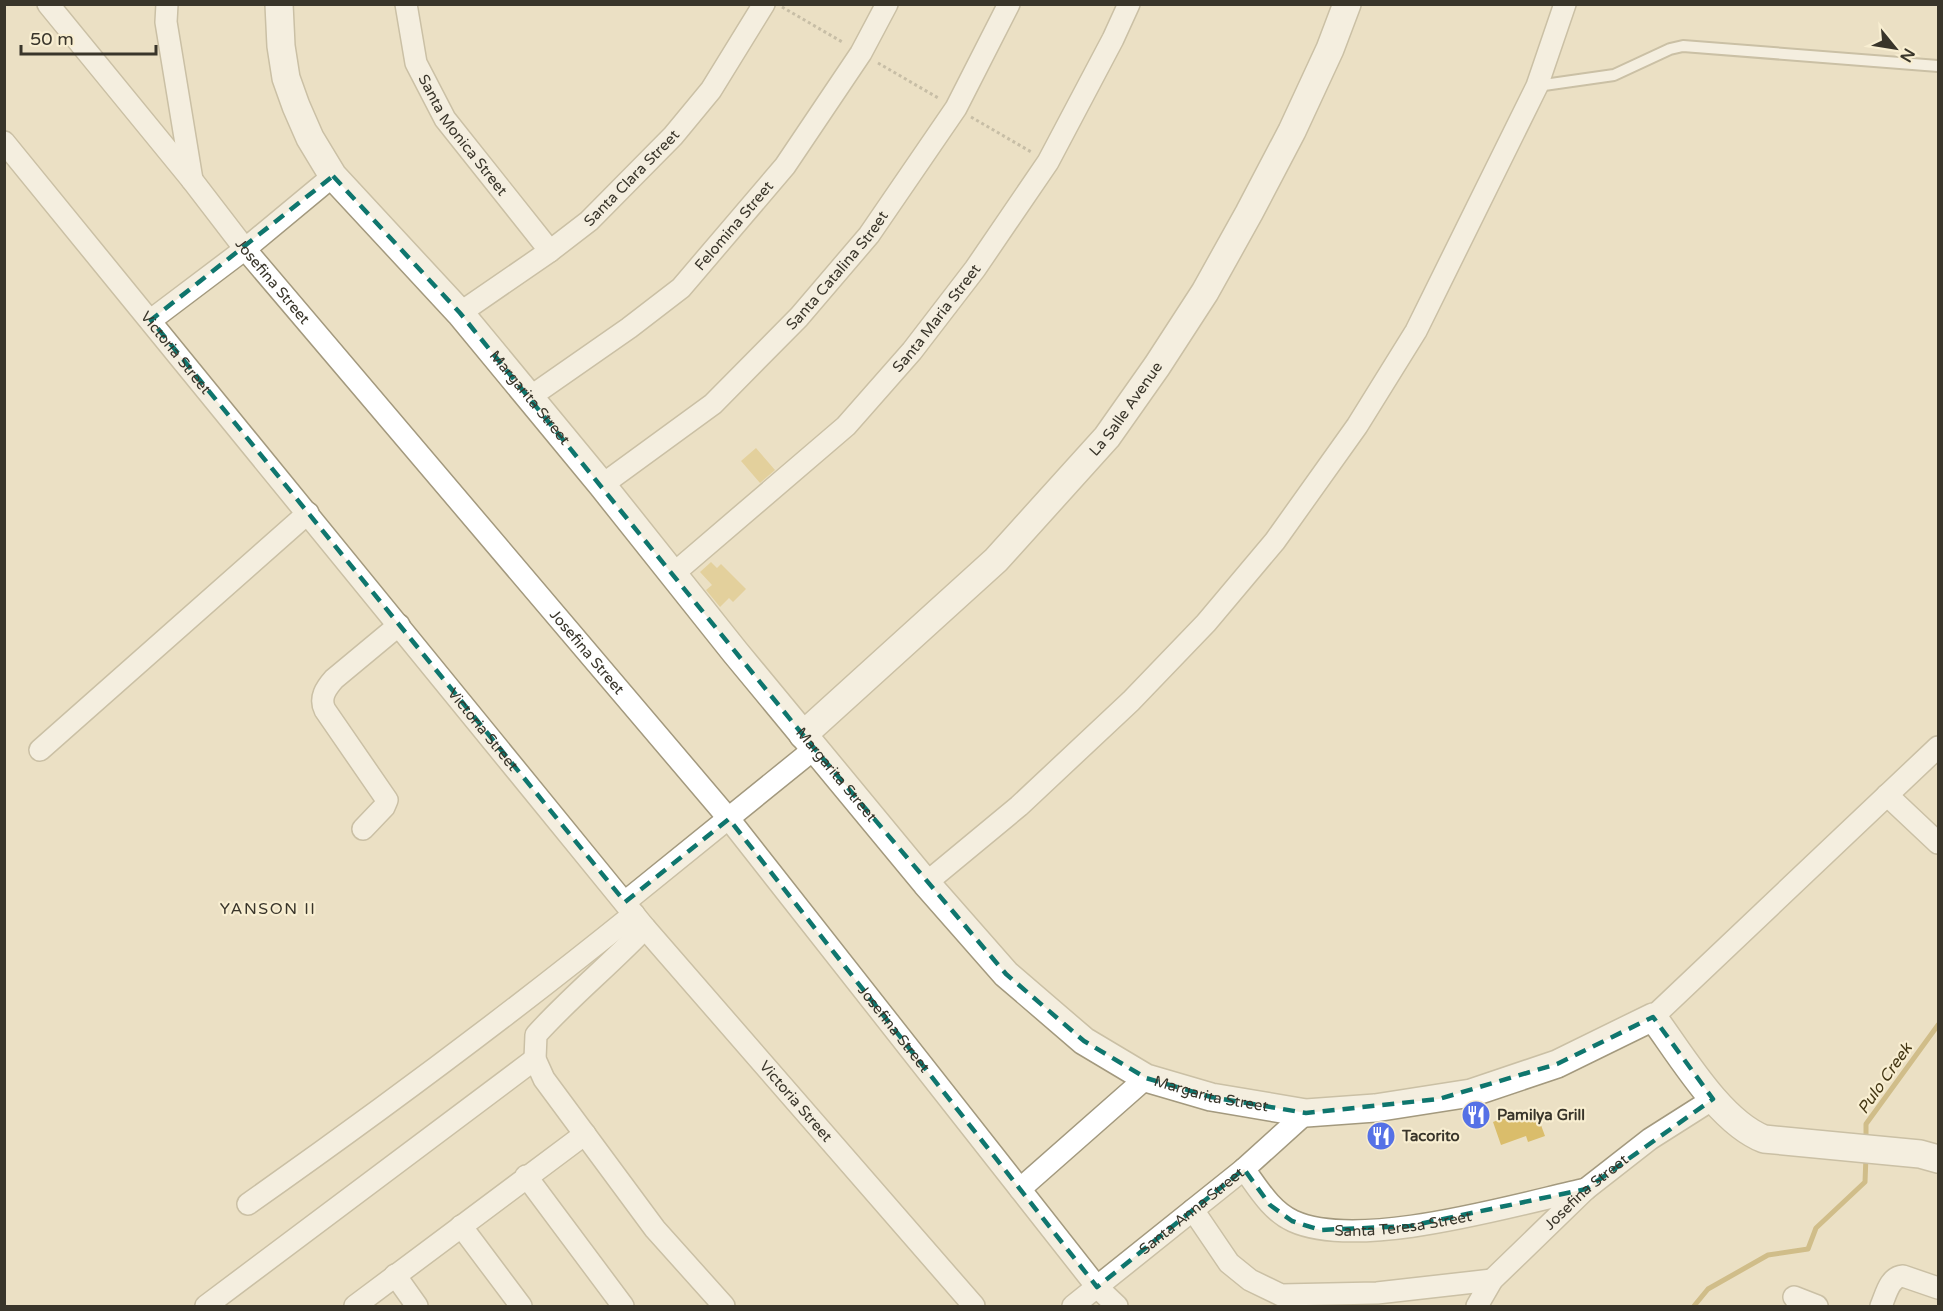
<svg xmlns="http://www.w3.org/2000/svg" width="1943" height="1311" viewBox="0 0 1943 1311" font-family="'Varela Round',sans-serif">
  <style>
    .lines { fill: none; stroke-linecap: round; stroke-linejoin: round }
    .stream { stroke: #b09341; stroke-width: 5 }
    .building { fill: #dabd6b }
    .service-casing { stroke: #a3997e; stroke-width: 14 }
    .minor-casing { stroke: #a3997e; stroke-width: 24 }
    .tertiary-casing { stroke: #a3997e; stroke-width: 30 }
    .path { stroke: #9c9480; stroke-width: 3; stroke-dasharray: 3 3; stroke-linecap: butt }
    .service { stroke: #fff; stroke-width: 10 }
    .minor { stroke: #fff; stroke-width: 21 }
    .tertiary { stroke: #fff; stroke-width: 27 }
    .marked { fill: none; stroke: #0f766e; stroke-width: 4.5; stroke-dasharray: 12 8; stroke-linejoin: round }
    .labels { text-anchor: middle; stroke-width: 4.5; stroke-linejoin: round; paint-order: stroke }
    .street-label { font-size: 15px; fill: #39352a; stroke: #f8eed1 }
    .poi-label { font-size: 15px; font-weight: bold; fill: #39352a; stroke: #f8eed1; text-anchor: start }
    .neighbourhood-label { font-size: 16px; letter-spacing: 1.5px; fill: #39352a; stroke: #f8eed1 }
    .water-label { font-size: 16px; font-style: italic; fill: #453815; stroke: #f8eed1 }
  </style>
  <rect width="100%" height="100%" fill="#ebe0c4"/>
  <g class="lines">
    <path class="stream" d="M1866 1141V1124L1938 1025
      M1694 1306 1708 1289 1768 1255 1808 1249 1816 1228 1865 1182 1866 1156"/>
  </g>
  <path class="building" d="M756 448 775 470 760 483 741 461Z
    M711 562 717 568 721 564 746 589 733 602 729 598 720 607 706 590 712 585 700 572Z
    M1535 1109 1545 1136 1528 1142 1526 1136 1501 1145 1493 1122 1513 1114 1514 1118Z"/>
  <g class="lines">
    <g class="service-casing">
      <path id="service" d="M1537 86 1614 75 1670 49 1683 46 1938 66"/>
    </g>
    <g class="minor-casing">
      <g id="minor">
        <path id="s1" d="M48 4 192 180 245 249 729 819 1097 1287 1117 1306"/>
        <path d="M167 4 166 22 192 180"/>
        <path id="s2" d="M406 4 416 63 445 119 550 251"/>
        <path id="s3" d="M4 142 645 928 974 1306"/>
        <path id="s4" d="M460 313 550 251 589 221 673 136 711 90 764 4"/>
        <path d="M151 320 245 249 333 176"/>
        <path id="s5" d="M530 397 629 328 681 288 785 166 861 53 887 4"/>
        <path id="s6" d="M602 485 713 404 799 317 869 235 956 108 1009 4"/>
        <path id="s7" d="M672 575 846 426 912 351 975 269 1048 162 1113 39 1129 4"/>
        <path d="M40 750 308 513"/>
        <path d="M1887 795 1938 843"/>
        <path d="M363 829 384 807 387 800 325 710C319 698 326 688 334 679L399 625"/>
        <path d="M926 883 1019 806 1131 701 1206 623 1275 541 1357 426 1416 331 1537 86 1565 4"/>
        <path d="M625 902 814 749"/>
        <path d="M645 928C610 965 570 997 536 1035L535 1059 544 1079 655 1229 724 1306"/>
        <path d="M1653 1017 1938 747"/>
        <path id="s8" d="M1244 1169C1258 1188 1271 1211 1293 1221 1359 1251 1514 1205 1586 1189"/>
        <path d="M526 1176 623 1306"/>
        <path d="M1020 1189 1146 1078"/>
        <path d="M248 1204C380 1111 509 1015 634 914"/>
        <path d="M1193 1210 1229 1263 1250 1280 1281 1295 1377 1293 1492 1280"/>
        <path d="M461 1226 521 1306"/>
        <path d="M395 1275 417 1306"/>
        <path d="M1794 1297 1817 1306"/>
        <path d="M206 1306 535 1059"/>
        <path d="M355 1306 585 1134"/>
        <path id="s9" d="M1073 1306 1244 1169 1306 1113"/>
        <path id="s10" d="M1477 1306 1492 1280 1586 1189 1650 1139 1713 1099"/>
        <path d="M1881 1306C1886 1295 1889 1277 1903 1276L1938 1288"/>
      </g>
    </g>
    <g class="tertiary-casing">
      <g id="tertiary">
        <path id="s11" d="M279 4 281 46 286 78 296 106 310 138 333 176 460 313 602 485 735 652 926 883 1006 974 1084 1041 1146 1078 1211 1097 1306 1113 1375 1108 1471 1093 1557 1064 1653 1017C1681 1055 1720 1122 1764 1139L1920 1154 1938 1159"/>
        <path id="s12" d="M803 735 996 560 1107 437 1157 366 1205 292 1249 213 1292 131 1330 49 1347 4"/>
      </g>
    </g>
    <path class="path" d="M782 7 844 43
      M878 63 940 99
      M971 117 1033 153"/>
    <use href="#service" class="service"/>
    <use href="#minor" class="minor"/>
    <use href="#tertiary" class="tertiary"/>
  </g>
  <path d="M0 0H1943V1311H0ZM333 176 460 313 803 735 1006 974 1084 1041 1146 1078 1211 1097 1306 1113 1439 1099 1557 1064 1653 1017 1713 1099 1586 1189 1410 1226 1320 1230 1292 1221 1270 1205 1244 1169 1097 1287 729 819 625 902 151 320Z" fill="#ebe0c4" fill-opacity=".55" fill-rule="evenodd"/>
  <path class="marked" d="M333 176 460 313 803 735 1006 974 1084 1041 1146 1078 1211 1097 1306 1113 1439 1099 1557 1064 1653 1017 1713 1099 1586 1189 1410 1226 1320 1230 1292 1221 1270 1205 1244 1169 1097 1287 729 819 625 902 151 320Z"/>
  <defs>
    <g id="restaurant-disc" transform="scale(1.5)"><circle r="9.5" fill="#5571e6" stroke="#f8eed1"/><path d="M-5-6h1v4h1v-4h1v4h1v-4h1v5L-1.5 .5V6h-2V.5L-5-1ZM5-6V6H3V1.5H1.5Q1.5-4 5-6Z" fill="#fff"/></g>
  </defs>
  <g fill-rule="evenodd">
    <use href="#restaurant-disc" x="1476" y="1115"/>
    <use href="#restaurant-disc" x="1381" y="1136"/>
  </g>
  <g class="labels">
    <g class="street-label">
      <text dy="5" stroke="none"><textPath href="#s2" startOffset="146">Santa Monica Street</textPath></text>
      <text dy="5" stroke="none"><textPath href="#s4" startOffset="219">Santa Clara Street</textPath></text>
      <text dy="5" stroke="none"><textPath href="#s5" startOffset="268">Felomina Street</textPath></text>
      <text dy="5" stroke="none"><textPath href="#s6" startOffset="320">Santa Catalina Street</textPath></text>
      <text dy="5" stroke="none"><textPath href="#s1" startOffset="357">Josefina Street</textPath></text>
      <text dy="5" stroke="none"><textPath href="#s7" startOffset="370">Santa Maria Street</textPath></text>
      <text dy="5" stroke="none"><textPath href="#s3" startOffset="272">Victoria Street</textPath></text>
      <text dy="5" stroke="none"><textPath href="#s11" startOffset="480">Margarita Street</textPath></text>
      <text dy="5" stroke="none"><textPath href="#s12" startOffset="460">La Salle Avenue</textPath></text>
      <text dy="5" stroke="none"><textPath href="#s1" startOffset="843">Josefina Street</textPath></text>
      <text dy="5" stroke="none"><textPath href="#s3" startOffset="758">Victoria Street</textPath></text>
      <text dy="5" stroke="none"><textPath href="#s11" startOffset="966">Margarita Street</textPath></text>
      <text dy="5" stroke="none"><textPath href="#s1" startOffset="1329">Josefina Street</textPath></text>
      <text dy="5" stroke="none"><textPath href="#s11" startOffset="1470">Margarita Street</textPath></text>
      <text dy="5" stroke="none"><textPath href="#s3" startOffset="1244">Victoria Street</textPath></text>
      <text dy="5" stroke="none"><textPath href="#s10" startOffset="159">Josefina Street</textPath></text>
      <text dy="5" stroke="none"><textPath href="#s9" startOffset="152">Santa Anna Street</textPath></text>
      <text dy="5" stroke="none"><textPath href="#s8" startOffset="184">Santa Teresa Street</textPath></text>
    </g>
    <g class="poi-label">
      <text x="1497" y="1120">Pamilya Grill</text>
      <text x="1402" y="1141">Tacorito</text>
    </g>
    <g class="neighbourhood-label">
      <text x="268" y="914">YANSON II</text>
    </g>
    <g class="water-label">
      <text transform="translate(1884 1078) rotate(-55)" y="6">Pulo Creek</text>
    </g>
  </g>
  <rect width="1943" height="1311" fill="none" stroke="#39352a" stroke-width="12"/>
  <g transform="translate(1895 48) rotate(120)" stroke="#f8eed1" stroke-width="4.5" paint-order="stroke">
  <path d="M0-4.5L10 22L0 15L-10 22Z" fill="#39352a"/>
  <text y="-9" font-size="16" font-weight="bold" text-anchor="middle" fill="#39352a">N</text>
  </g>
  <path d="M21 45v9h135v-9" fill="none" stroke="#39352a" stroke-width="3"/>
  <text x="30" y="45" font-size="18" fill="#39352a" stroke="#f8eed1" stroke-width="4.5" paint-order="stroke">50 m</text>
</svg>
